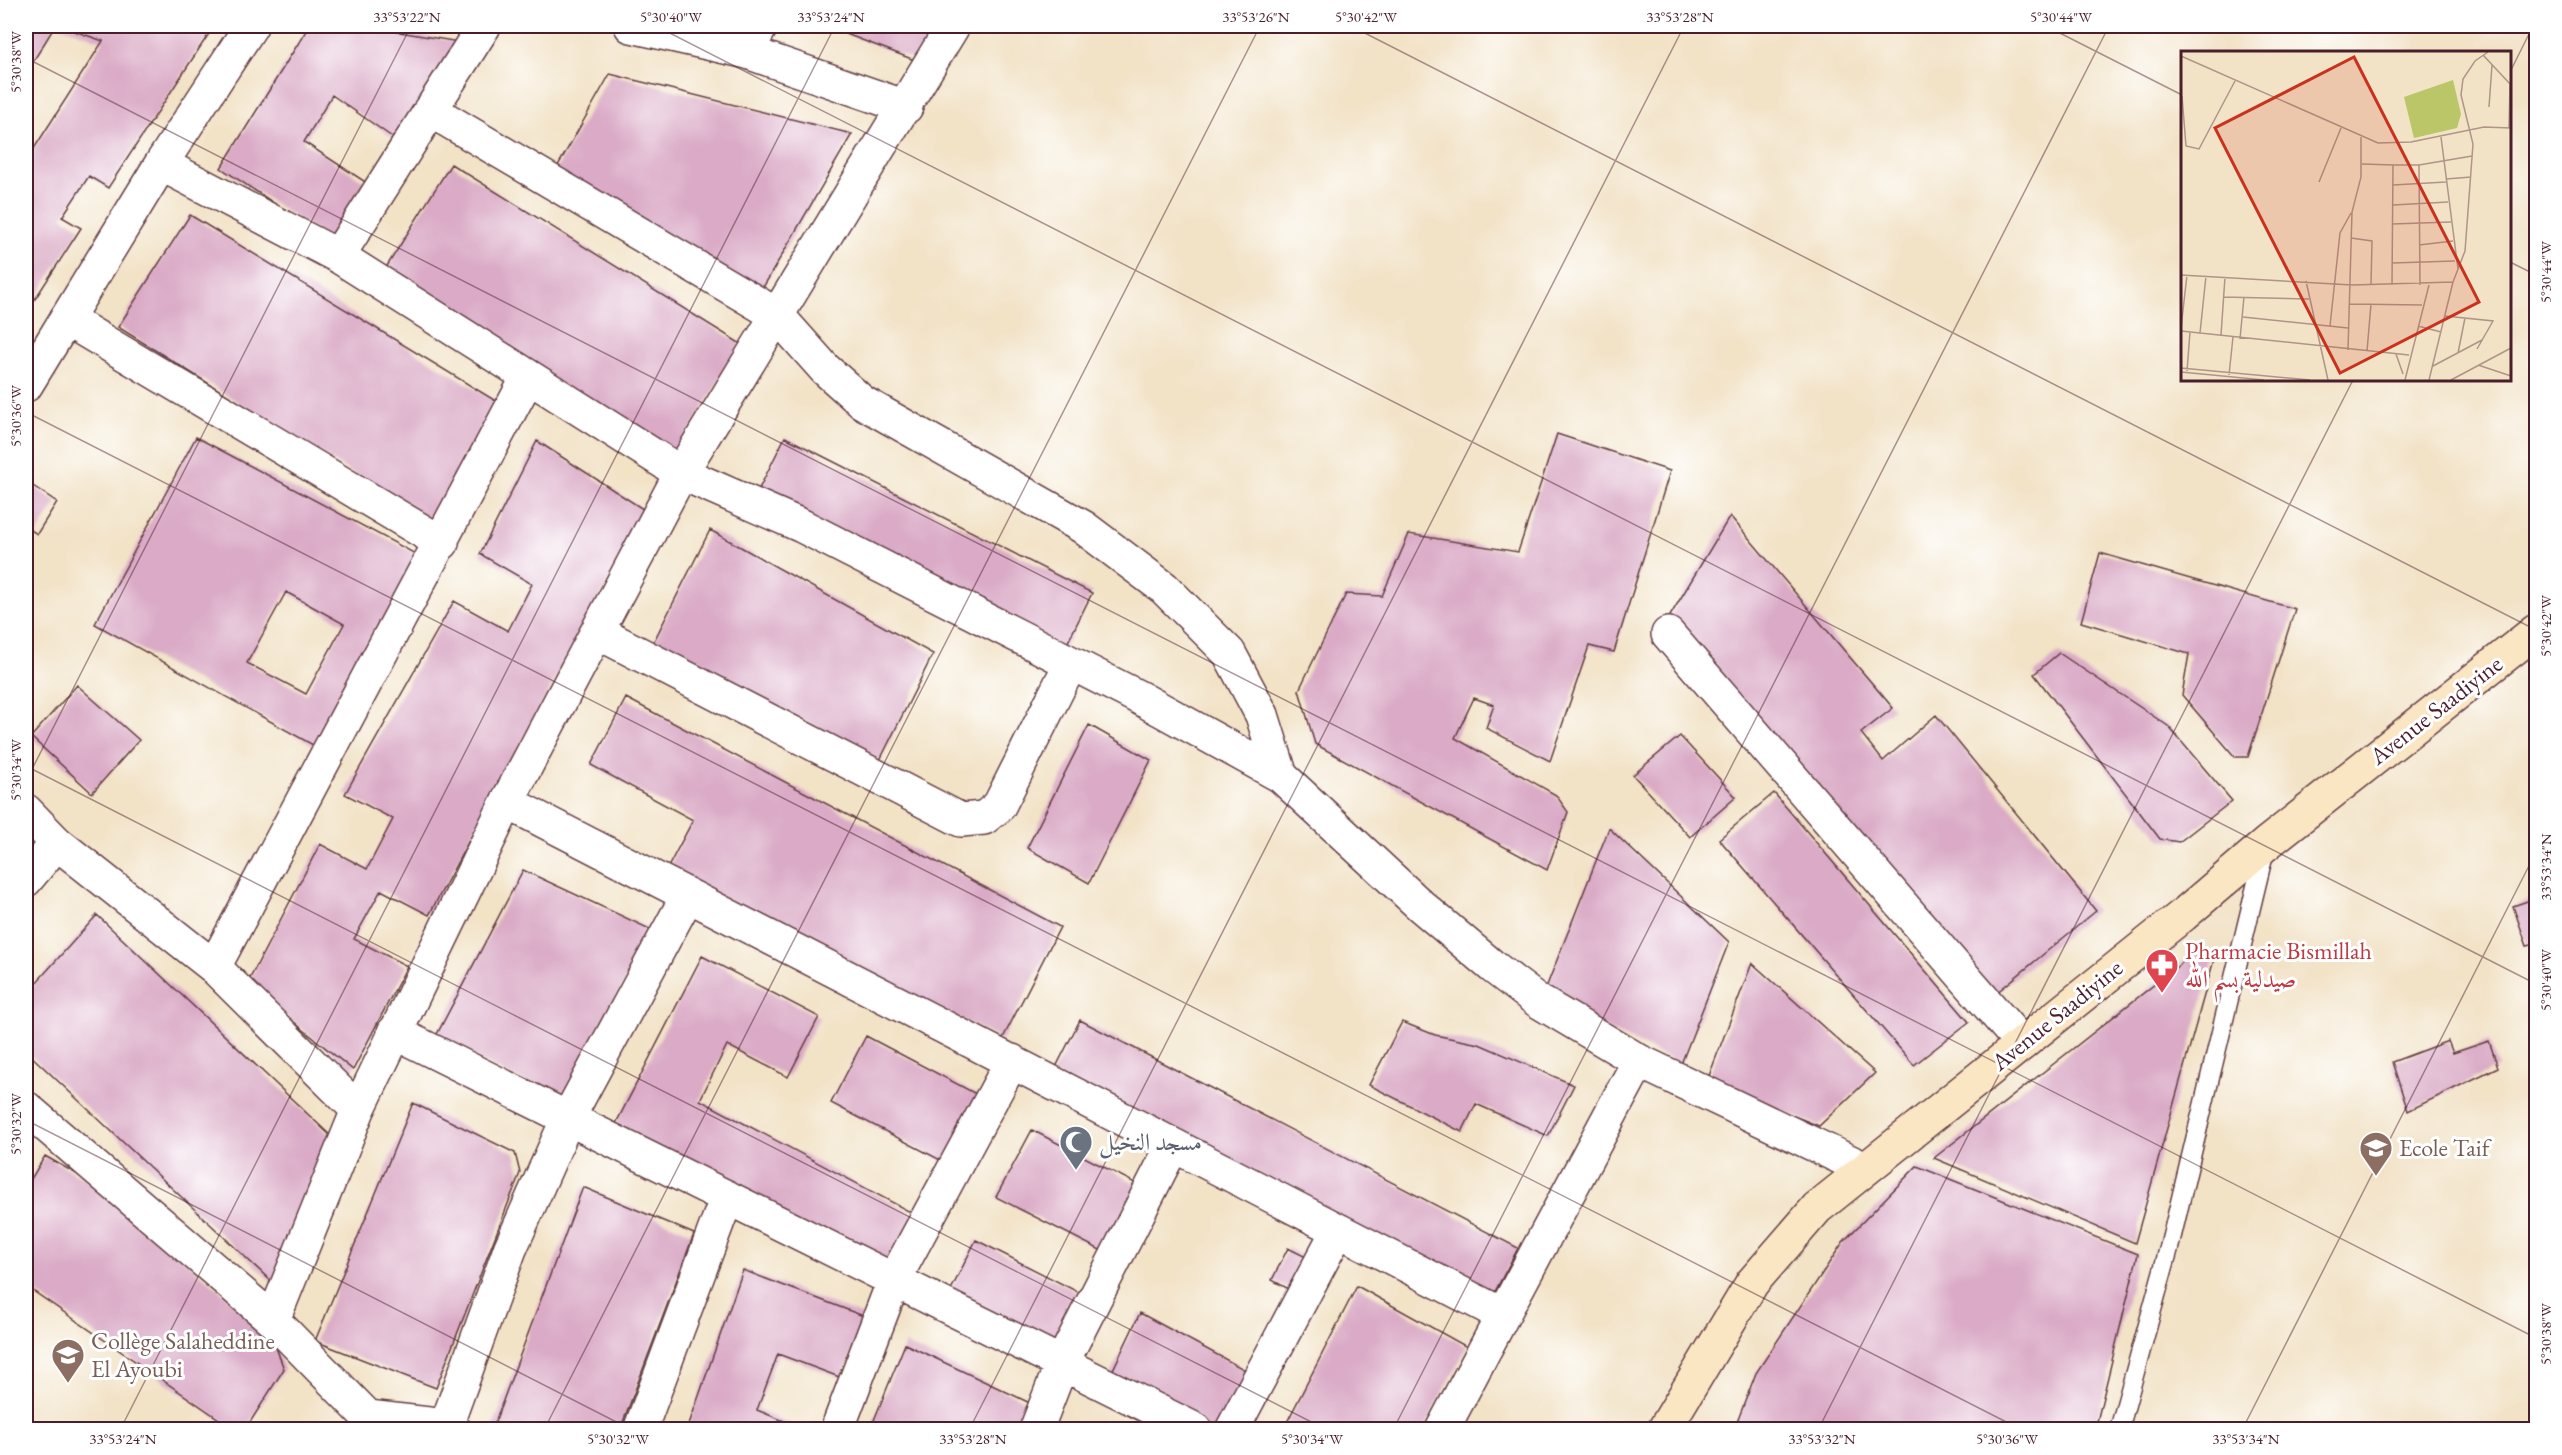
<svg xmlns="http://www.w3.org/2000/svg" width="2562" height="1455" viewBox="0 0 2562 1455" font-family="'EB Garamond',Amiri,serif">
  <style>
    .building { fill: #daaac6; fill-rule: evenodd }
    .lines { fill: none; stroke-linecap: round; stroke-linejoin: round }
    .service-casing { stroke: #633c42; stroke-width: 21 }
    .minor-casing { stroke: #633c42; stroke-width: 36 }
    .secondary-casing { stroke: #633c42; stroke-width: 36 }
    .service { stroke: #fff; stroke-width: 18 }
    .minor { stroke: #fff; stroke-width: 33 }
    .secondary { stroke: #fbe6c4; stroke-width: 33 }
    .ticks { fill: none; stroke: #4a1f2b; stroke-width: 1.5; stroke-opacity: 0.45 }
    .labels { text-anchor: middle; stroke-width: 6; stroke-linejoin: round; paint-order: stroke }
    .street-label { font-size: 24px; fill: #4a1f2b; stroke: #fff }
    .health-label { font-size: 24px; fill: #be3a42; stroke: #fff; text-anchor: start }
    .worship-label { font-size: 24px; fill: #5b616d; stroke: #fff; text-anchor: start }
    .education-label { font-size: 24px; fill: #785e54; stroke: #fff; text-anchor: start }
    .inset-road { fill: none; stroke: #af9488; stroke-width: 1.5 }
    .view { fill: #c8321e; fill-opacity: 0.15; stroke: #c8321e; stroke-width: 3 }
    .inset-edge { fill: none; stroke: #4a1f2b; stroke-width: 3 }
    .neatline { fill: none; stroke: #4a1f2b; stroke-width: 2 }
    .ticks-label { font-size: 15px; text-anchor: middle; fill: #4a1f2b }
  </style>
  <rect width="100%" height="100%" fill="#fff"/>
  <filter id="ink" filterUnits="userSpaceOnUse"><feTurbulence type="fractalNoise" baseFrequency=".0167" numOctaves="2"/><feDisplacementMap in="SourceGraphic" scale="12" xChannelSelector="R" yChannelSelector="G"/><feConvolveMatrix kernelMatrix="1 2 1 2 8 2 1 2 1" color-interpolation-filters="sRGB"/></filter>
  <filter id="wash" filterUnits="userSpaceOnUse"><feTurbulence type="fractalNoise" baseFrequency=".008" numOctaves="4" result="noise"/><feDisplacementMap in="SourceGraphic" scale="24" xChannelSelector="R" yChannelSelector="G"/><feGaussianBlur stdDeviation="1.35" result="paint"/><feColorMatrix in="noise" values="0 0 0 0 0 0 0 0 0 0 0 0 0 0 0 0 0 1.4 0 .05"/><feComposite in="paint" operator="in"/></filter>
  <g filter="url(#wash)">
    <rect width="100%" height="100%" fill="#f2e2c6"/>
    <g id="blocks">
      <path class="building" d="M26 26H55L26 73Z
        M60 26H214L108 188 89 176 62 217 81 228 26 313V161L103 41Z
        M309 26H364L459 42 395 139 332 95 304 142 367 183 331 241 221 168Z
        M825 26H946L925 64Z
        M610 74 852 134 761 291 555 171Z
        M451 164 741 344 675 456 382 274Z
        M190 215 504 406 434 524 118 327Z
        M1557 434 1670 471 1614 652 1589 646 1550 761 1486 728 1494 705 1474 698 1455 738 1556 795 1568 812 1547 870 1315 744 1299 690 1346 594 1382 596 1409 534 1518 552Z
        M196 437 425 559 322 750 95 624ZM286 592 344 624 306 694 247 663Z
        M785 437 1092 593 1063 652 755 497Z
        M537 441 646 511 429 915 381 890 354 939 407 966 353 1070 247 984 320 844 367 869 393 819 345 794 454 601 508 631 532 584 480 554Z
        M30 484 57 502 37 534 26 527V491Z
        M1730 516 1893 708 1861 733 1883 761 1936 715 2096 911 1995 994 1667 621Z
        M710 530 933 654 880 760 653 643Z
        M2100 553 2295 609 2248 757H2235L2182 695 2189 654 2081 622Z
        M2059 653 2168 726 2232 801 2179 842 2160 839 2034 674Z
        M77 685 139 740 92 793 31 737Z
        M626 698 1060 927 1002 1040 666 871 693 820 591 765Z
        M1089 725 1151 760 1089 883 1027 848Z
        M1680 736 1736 797 1690 837 1633 775Z
        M1774 793 1969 1022 1914 1065 1719 839Z
        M1609 828 1729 942 1681 1064 1542 998Z
        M523 870 652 930 561 1101 435 1038Z
        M2536 898V944L2527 946 2513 906Z
        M97 915 333 1138 274 1284 26 1051V994Z
        M2202 947 2215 956 2135 1243 1934 1158Z
        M702 956 819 1017 788 1077 727 1045 700 1100 918 1216 889 1272 610 1135Z
        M1752 963 1875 1073 1819 1126 1707 1081Z
        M1080 1020 1518 1248 1491 1299 1053 1073Z
        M1402 1022 1435 1035 1479 1044 1574 1085 1548 1136 1476 1104 1462 1132 1369 1085Z
        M866 1036 980 1096 946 1163 831 1103Z
        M2448 1041 2453 1053 2489 1041 2498 1067 2408 1111 2392 1062Z
        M413 1103 515 1153 520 1173 436 1388 315 1341Z
        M1032 1130 1137 1184 1104 1252 996 1197Z
        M45 1156 98 1186 271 1334 284 1369 245 1430H235L26 1286V1187Z
        M1917 1166 2138 1254 2095 1430H1734L1756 1373 1843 1242Z
        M583 1187 694 1234 620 1430H492Z
        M976 1240 1084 1295 1055 1354 947 1298Z
        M1288 1248 1314 1261 1296 1293 1272 1280Z
        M743 1270 866 1317 842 1378 778 1354 757 1410 806 1430H687Z
        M1357 1286 1467 1347 1423 1430H1283Z
        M1140 1313 1249 1372 1219 1430H1207L1109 1378Z
        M905 1344 1032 1404 1022 1430H870Z"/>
    </g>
  </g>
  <g filter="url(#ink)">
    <use href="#blocks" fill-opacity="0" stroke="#633c42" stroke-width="1.5"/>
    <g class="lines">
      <g class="service-casing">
        <path id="service" d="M2119 1430 2169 1248 2265 849"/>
      </g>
      <g class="minor-casing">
        <path id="minor" d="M631 26 747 52 906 107
          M747 52 761 26
          M430 110 777 315 825 369 862 402 1083 527 1164 588 1229 653 1262 715 1281 776
          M161 164 338 256 681 473 802 526 1140 698 1281 776 1421 906 1492 966 1538 1001 1639 1061 1865 1169
          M338 256 484 26
          M66 319 442 543
          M26 385 161 164 251 26
          M597 632 961 820 984 818 999 806 1071 663
          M1668 634 2022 1044
          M507 802 1503 1315 1639 1061
          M26 811 57 843 214 967 358 1110
          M26 880 57 843
          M214 967 528 377
          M394 1032 1196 1430
          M26 1108 273 1320 368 1417 375 1430
          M273 1320 358 1110 507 802 681 473 953 26
          M368 1417 446 1426 454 1430
          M446 1426 510 1249 568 1118 688 895
          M640 1430 727 1197
          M837 1430 894 1280 1012 1061
          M1036 1430 1062 1363 1173 1145
          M1232 1430 1338 1230
          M1442 1430 1503 1315"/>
      </g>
      <g class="secondary-casing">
        <path id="secondary" d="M1664 1430 1752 1283 1817 1208 2183 915 2266 844 2536 631"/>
      </g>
      <use href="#service" class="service"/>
      <use href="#minor" class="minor"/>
      <use href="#secondary" class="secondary"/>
    </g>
  </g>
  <path class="ticks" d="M656 26 2536 984M1351 26 2536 630M2046 26 2182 95M26 58 2536 1338M2510 72 2533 26M2510 262 2536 275M26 412 2022 1430M26 766 1327 1430M26 781 411 26M26 1120 632 1430M120 1430 835 26M544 1430 1260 26M969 1430 1684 26M1393 1430 2109 26M1818 1430 2353 380M2242 1430 2536 852"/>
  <defs>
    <g id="pharmacy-pin" transform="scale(1.725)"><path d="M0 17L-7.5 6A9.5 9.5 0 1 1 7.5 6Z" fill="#e0444e" stroke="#fff"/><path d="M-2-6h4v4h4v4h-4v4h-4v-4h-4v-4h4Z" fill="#fff"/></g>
    <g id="mosque-pin" transform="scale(1.725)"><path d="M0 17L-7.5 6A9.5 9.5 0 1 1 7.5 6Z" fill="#6b7280" stroke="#fff"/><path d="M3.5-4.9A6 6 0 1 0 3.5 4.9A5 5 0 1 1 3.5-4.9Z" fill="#fff"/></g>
    <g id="school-pin" transform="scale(1.725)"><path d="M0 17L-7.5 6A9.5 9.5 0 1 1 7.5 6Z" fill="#8d6e63" stroke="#fff"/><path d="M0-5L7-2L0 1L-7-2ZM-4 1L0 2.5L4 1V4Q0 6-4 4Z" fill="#fff"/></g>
  </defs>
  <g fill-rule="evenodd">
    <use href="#pharmacy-pin" x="2162" y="965"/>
    <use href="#mosque-pin" x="1076" y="1142"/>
    <use href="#school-pin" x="2376" y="1148"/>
    <use href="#school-pin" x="68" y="1355"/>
  </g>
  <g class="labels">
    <g class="street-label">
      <text transform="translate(2436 710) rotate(-38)" y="8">Avenue Saadiyine</text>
      <text transform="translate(2057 1015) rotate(-39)" y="8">Avenue Saadiyine</text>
    </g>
    <g class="health-label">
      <text x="2185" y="959">Pharmacie Bismillah<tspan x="2185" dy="28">صيدلية بسم الله</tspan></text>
    </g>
    <g class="worship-label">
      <text x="1099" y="1150">مسجد النخيل</text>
    </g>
    <g class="education-label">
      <text x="2399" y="1156">Ecole Taif</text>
      <text x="91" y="1349">Collège Salaheddine<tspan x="91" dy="28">El Ayoubi</tspan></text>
    </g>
  </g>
  <g transform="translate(2181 51)">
    <rect width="330" height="330" fill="#f2e2c6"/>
    <path d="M272 29 280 63 276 77 233 87 223 46Z" fill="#bac667"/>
    <path class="inset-road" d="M302 4 330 34M0 5 197 92 230 91 303 76 330 77M1 45 5 95 18 98 54 30M308 56 311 14M328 77 329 34M260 86 277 218M181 113 212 114 211 234M212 114H238L291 105M238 114 239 234M265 128 290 126M138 131 160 77M212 134 265 131M212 154 267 151M211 173 270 171M170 187 191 190 190 234M238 194 272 190M211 212 274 210M0 224 171 234 272 231M125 230 147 329M42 246 128 248M169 253 241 254M264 265 312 270 296 298M62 266 167 277M149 275 159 182 170 162M237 275 260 281M0 277 6 224M0 280 228 304M19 282 25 225M40 284 44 226M59 288 63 246M167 299 171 161 180 126V86M186 300 190 253M277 302 284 267M215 303 222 323M297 314 330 325M252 315 301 289M0 317 129 329M6 320 9 281M0 321 83 329M48 324 52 286M224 329 248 234M248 329 272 231 284 200 292 93 280 44 282 28 294 10 307 1M270 329 330 297"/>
    <path class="view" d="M173 6 298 251 159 322 34 77Z"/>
    <rect width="330" height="330" class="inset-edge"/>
  </g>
  <rect width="2562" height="1455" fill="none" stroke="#fff" stroke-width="66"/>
  <rect x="33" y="33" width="2496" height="1389" class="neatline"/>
  <g class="ticks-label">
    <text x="407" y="22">33°53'22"N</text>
    <text x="671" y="22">5°30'40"W</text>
    <text x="831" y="22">33°53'24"N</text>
    <text x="1256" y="22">33°53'26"N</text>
    <text x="1366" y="22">5°30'42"W</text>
    <text x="1680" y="22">33°53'28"N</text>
    <text x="2061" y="22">5°30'44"W</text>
    <text transform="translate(16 62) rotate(-90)" y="5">5°30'38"W</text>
    <text transform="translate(2546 272) rotate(-90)" y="5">5°30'44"W</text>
    <text transform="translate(16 416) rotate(-90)" y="5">5°30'36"W</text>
    <text transform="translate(2546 626) rotate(-90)" y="5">5°30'42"W</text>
    <text transform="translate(16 770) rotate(-90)" y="5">5°30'34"W</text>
    <text transform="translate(2546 867) rotate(-90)" y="5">33°53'34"N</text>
    <text transform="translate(2546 980) rotate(-90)" y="5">5°30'40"W</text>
    <text transform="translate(16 1124) rotate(-90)" y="5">5°30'32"W</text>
    <text transform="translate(2546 1334) rotate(-90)" y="5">5°30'38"W</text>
    <text x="123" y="1444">33°53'24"N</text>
    <text x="618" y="1444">5°30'32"W</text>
    <text x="973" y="1444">33°53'28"N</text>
    <text x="1312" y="1444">5°30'34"W</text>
    <text x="1822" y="1444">33°53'32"N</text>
    <text x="2007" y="1444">5°30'36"W</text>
    <text x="2246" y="1444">33°53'34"N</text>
  </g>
</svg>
